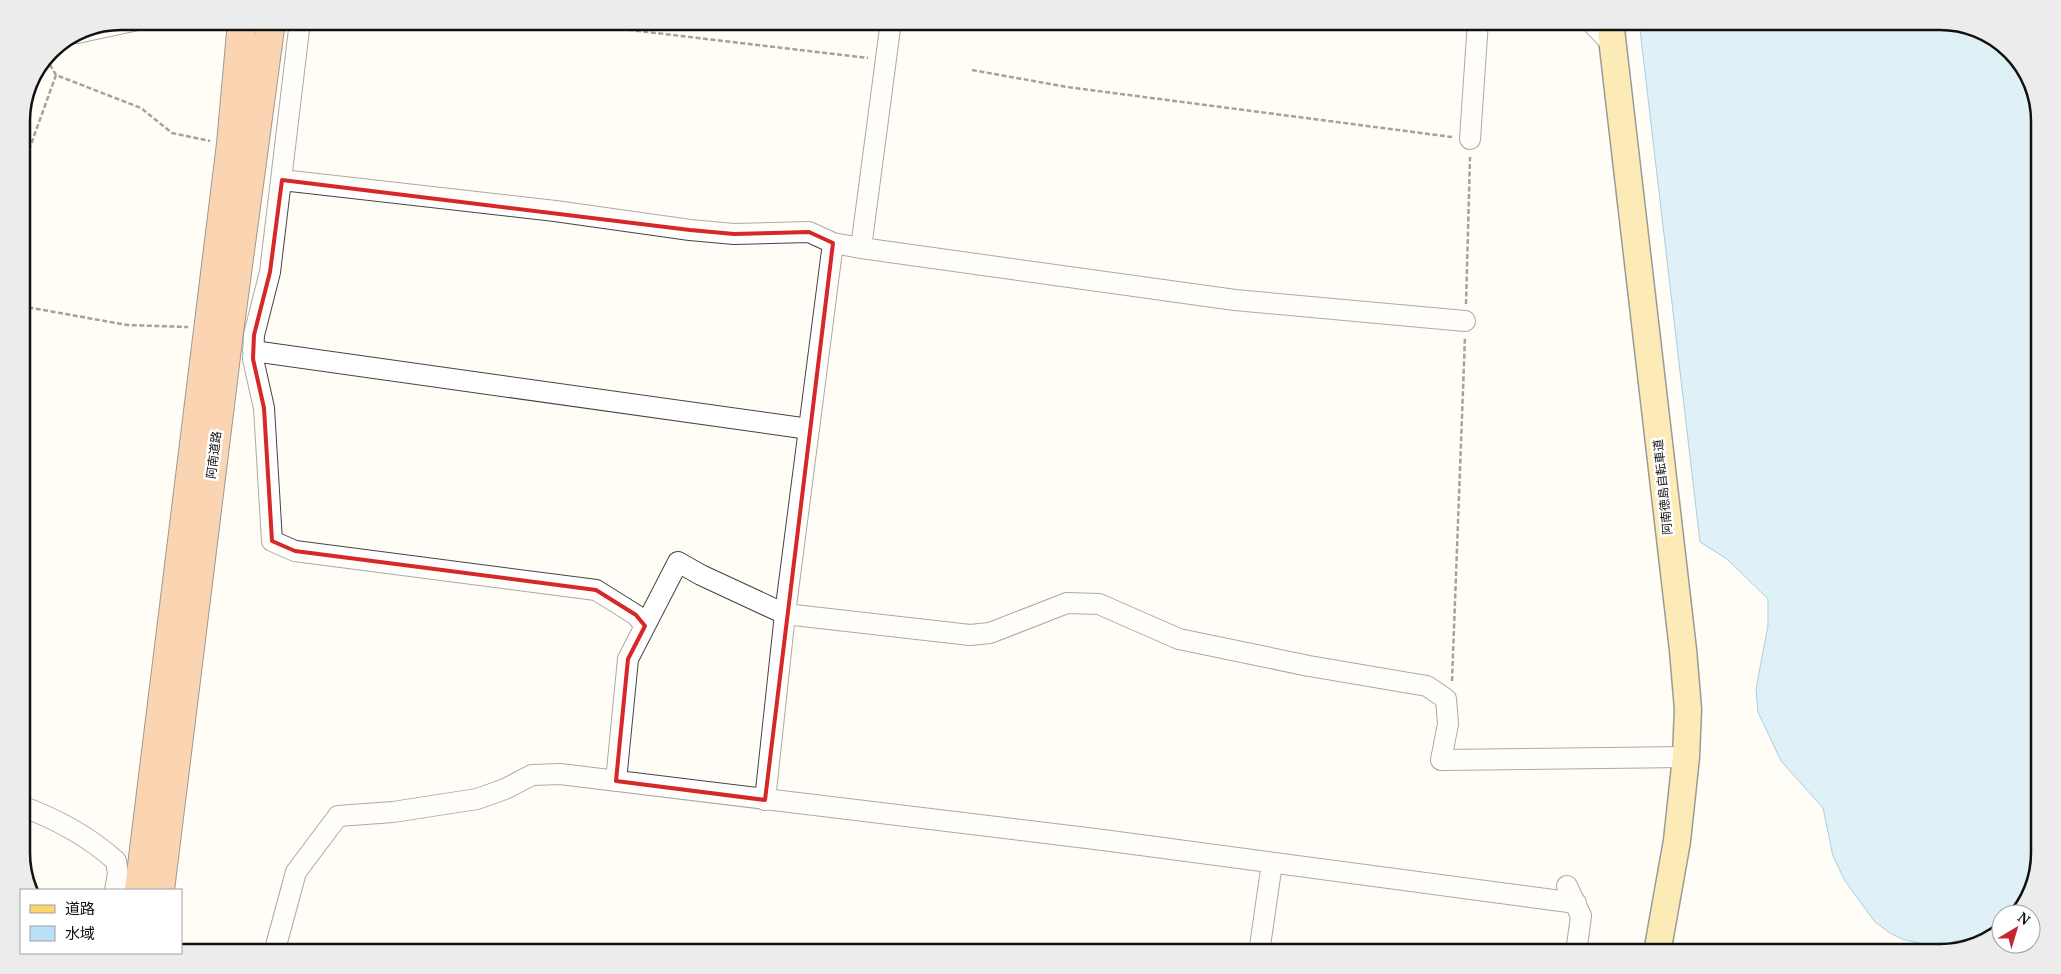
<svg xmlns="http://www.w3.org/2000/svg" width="2061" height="974" viewBox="0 0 2061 974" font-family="'Noto Serif','Noto Sans JP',serif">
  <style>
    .water { fill: #b9e0f7; stroke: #3f96cf }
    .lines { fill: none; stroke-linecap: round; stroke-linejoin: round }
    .minor-casing { stroke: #444; stroke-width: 22 }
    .major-casing { stroke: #222; stroke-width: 29 }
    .highway-casing { stroke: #222; stroke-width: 30 }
    .path { stroke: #333; stroke-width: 2.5; stroke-dasharray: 5 2.5; stroke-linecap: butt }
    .minor { stroke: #fff; stroke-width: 20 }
    .major { stroke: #f9d66b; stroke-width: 26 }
    .highway { stroke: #f5a25d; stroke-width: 28 }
    .marked { fill: none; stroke: #d62828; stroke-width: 4; stroke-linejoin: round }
    .labels { text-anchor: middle; stroke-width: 5; stroke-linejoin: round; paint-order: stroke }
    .street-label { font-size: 12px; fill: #111; stroke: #fff }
    .rim { fill: none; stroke: #111; stroke-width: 2.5 }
  </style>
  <rect width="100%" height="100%" fill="#fffdf5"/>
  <path class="water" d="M1639 21H1940L1984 31 2023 66 2040 115V853L2030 897 2014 914H2001V929L1995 936 1989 934 1986 939 1954 949 1957 940 1939 948 1902 939 1890 933 1875 922 1845 881 1833 856 1823 808 1781 761 1758 712 1756 689 1768 625V599L1727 559 1700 542Z"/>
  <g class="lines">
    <g class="minor-casing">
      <path id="minor" d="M300 21 270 272 254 335 253 359 264 408 272 541 295 551 596 590 636 615 645 626 628 659 616 781
        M1590 21 1613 45
        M77 33 133 21
        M1470 139 1478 21
        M282 180 555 211 690 230 734 234 809 232 833 243 861 248 1235 300 1465 321
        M861 248 891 21
        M253 351 809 429
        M645 626 678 562 701 575 785 614 970 635 990 633 1067 603 1099 604 1179 639 1309 666 1427 686 1446 699 1448 724 1441 760 1686 757
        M765 800 785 614 833 243
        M21 806C57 819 88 836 116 861L118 874 115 890
        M1567 886 1581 916 1576 953
        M274 953 296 872 338 816 393 812 477 799 505 789 532 775 560 774 1103 840 1576 903
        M1259 953 1272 863"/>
    </g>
    <g class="major-casing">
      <path id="major" d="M1610 21 1683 650 1688 709 1686 757 1677 841 1657 953"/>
    </g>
    <g class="highway-casing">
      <path id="highway" d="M139 890 231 144 242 21
        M160 890 229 332 271 21"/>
    </g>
    <path class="path" d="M554 21 868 58
      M46 58 56 75 141 108 172 133 210 141
      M972 70 1067 87 1452 137
      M21 179 29 150 56 75
      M21 241 28 251 30 260 21 304
      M1466 304 1470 157
      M21 306 127 325 188 327
      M1452 681 1465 337"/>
    <use href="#minor" class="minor"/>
    <use href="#major" class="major"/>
    <use href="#highway" class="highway"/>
  </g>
  <path d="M0 0H2061V974H0ZM282 180 690 230 734 234 809 232 833 243 765 800 616 781 628 659 645 626 636 615 596 590 295 551 272 541 264 408 253 359 254 335 270 272Z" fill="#fffdf5" fill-opacity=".55" fill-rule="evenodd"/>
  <path class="marked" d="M282 180 690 230 734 234 809 232 833 243 765 800 616 781 628 659 645 626 636 615 596 590 295 551 272 541 264 408 253 359 254 335 270 272Z"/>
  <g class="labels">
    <g class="street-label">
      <text transform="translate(214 455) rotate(-83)" y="4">阿南道路</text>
      <text transform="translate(1663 487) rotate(-96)" y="4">阿南徳島自転車道</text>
    </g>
  </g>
  <path d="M0 0H2061V974H0ZM121 30H1940A91 91 0 0 1 2031 121V853A91 91 0 0 1 1940 944H121A91 91 0 0 1 30 853V121A91 91 0 0 1 121 30Z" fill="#ececec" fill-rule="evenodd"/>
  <path class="rim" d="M121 30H1940A91 91 0 0 1 2031 121V853A91 91 0 0 1 1940 944H121A91 91 0 0 1 30 853V121A91 91 0 0 1 121 30Z"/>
  <rect x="20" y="889" width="162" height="65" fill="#ffffff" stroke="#a0a0a0"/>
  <rect x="30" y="905" width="25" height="8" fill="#f9d66b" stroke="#a0a0a0"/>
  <text x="65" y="914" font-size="15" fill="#111111">道路</text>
  <rect x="30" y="926" width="25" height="15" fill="#b9e0f7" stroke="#a0a0a0"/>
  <text x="65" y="939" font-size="15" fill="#111111">水域</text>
  <g transform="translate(2016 929) rotate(38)"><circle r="24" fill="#ffffff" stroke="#a0a0a0"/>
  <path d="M0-4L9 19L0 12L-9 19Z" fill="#c4262e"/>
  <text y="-8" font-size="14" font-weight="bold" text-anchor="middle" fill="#111111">N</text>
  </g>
</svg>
